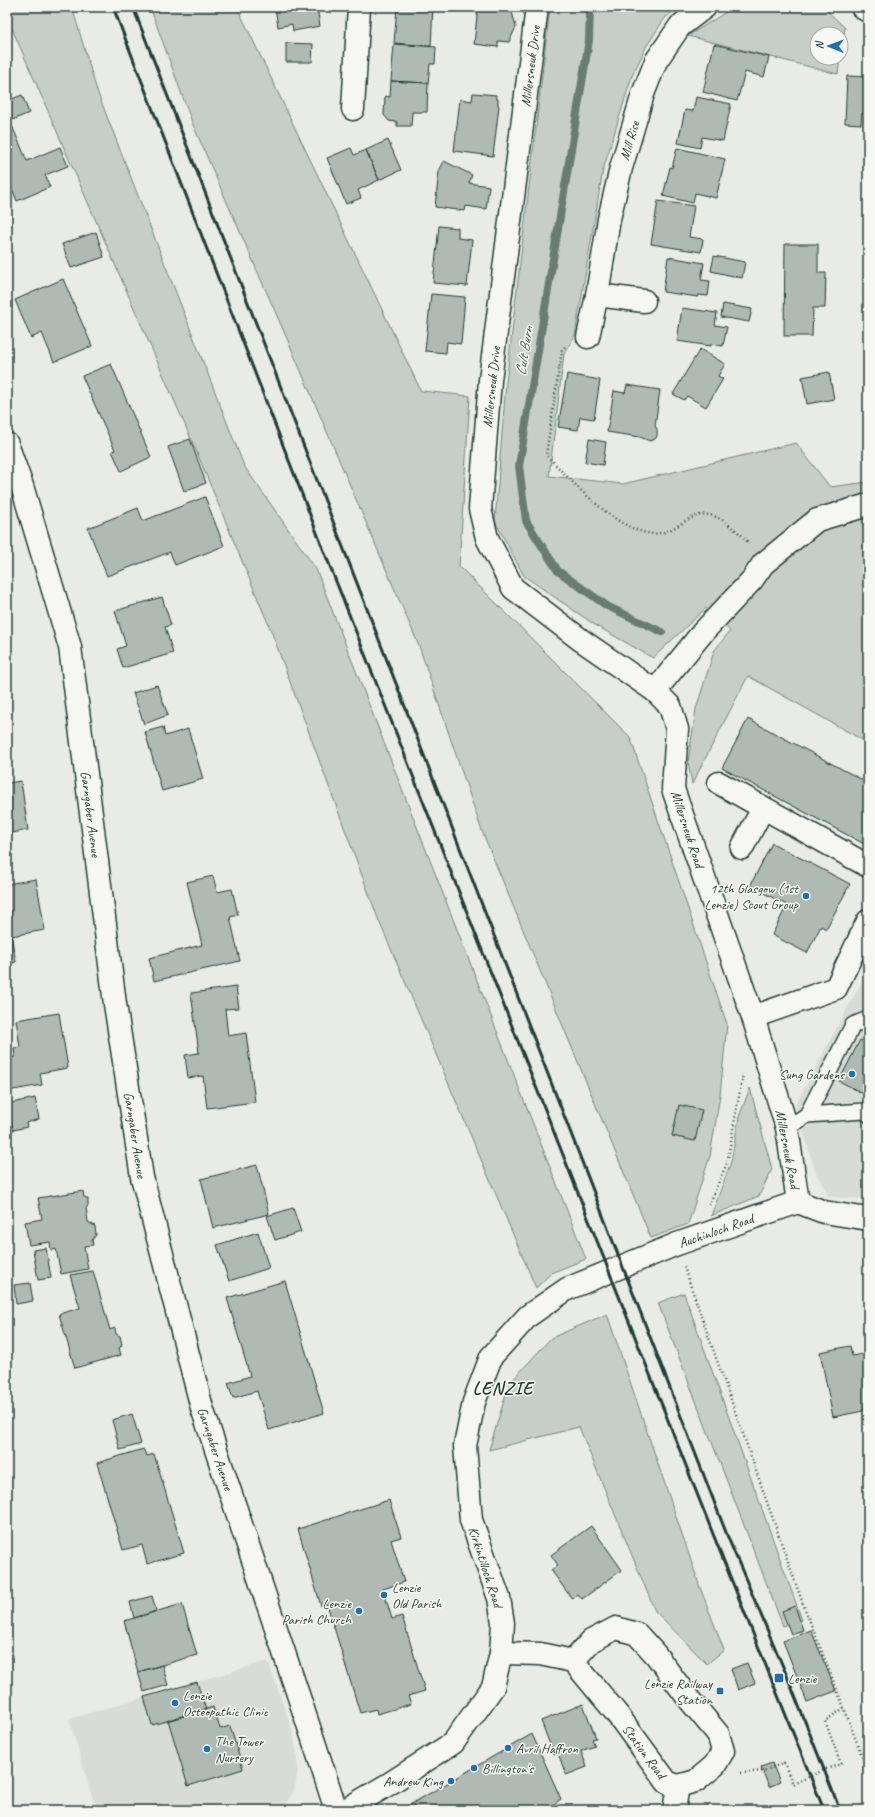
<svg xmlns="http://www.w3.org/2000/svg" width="875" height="1817" viewBox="0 0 875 1817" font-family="Caveat,sans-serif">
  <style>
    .built { fill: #d8dcd8 }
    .green { fill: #c7cec9; stroke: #73867e }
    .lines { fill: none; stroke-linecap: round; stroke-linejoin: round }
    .stream { stroke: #687c75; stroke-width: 8 }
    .building { fill: #b0bab5; stroke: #1f3d34 }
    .lane-casing { stroke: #1f3d34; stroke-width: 18 }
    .street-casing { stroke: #1f3d34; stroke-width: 25 }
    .secondary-casing { stroke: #1f3d34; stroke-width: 25 }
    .path { stroke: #1f3d34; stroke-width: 2.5; stroke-dasharray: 1 3; stroke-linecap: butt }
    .lane { stroke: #f6f6f2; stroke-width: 15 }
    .street { stroke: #f6f6f2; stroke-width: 22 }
    .secondary { stroke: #f6f6f2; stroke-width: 22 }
    .rail { stroke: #1f3d34; stroke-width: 3 }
    .path-bridge { stroke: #1f3d34; stroke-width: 2.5; stroke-dasharray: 1 3; stroke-linecap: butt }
    .poi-dot { fill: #1f6fb2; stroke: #f6f6f2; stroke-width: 1.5 }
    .labels { text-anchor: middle; stroke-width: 3; stroke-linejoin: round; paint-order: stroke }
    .street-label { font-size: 14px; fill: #1f3d34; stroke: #f6f6f2 }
    .poi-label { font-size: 14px; fill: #1f3d34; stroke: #f6f6f2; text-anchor: start }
    .water-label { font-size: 15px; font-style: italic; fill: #445c54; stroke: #f6f6f2 }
    .district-label { font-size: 18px; font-weight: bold; letter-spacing: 1px; fill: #1f3d34; stroke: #f6f6f2 }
  </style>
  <rect width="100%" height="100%" fill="#e9ebe7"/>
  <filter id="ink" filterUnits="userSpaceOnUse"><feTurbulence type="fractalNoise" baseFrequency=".025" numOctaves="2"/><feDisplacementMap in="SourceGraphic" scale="8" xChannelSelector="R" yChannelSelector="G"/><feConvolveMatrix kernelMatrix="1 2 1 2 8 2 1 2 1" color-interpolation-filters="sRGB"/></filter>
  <g filter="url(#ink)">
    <path class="built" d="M868 970V1199L829 1197 815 1171 795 1105Z
      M268 1661 294 1735 298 1769 295 1788 283 1809 281 1810H97L90 1790 69 1719Z"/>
    <path class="green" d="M7 7H72L97 91 244 466 316 569 586 1259 551 1273 536 1288 379 921 270 628 192 441 7 17Z
      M150 7H237L421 391 470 396 459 566 630 737 727 1024 720 1095 710 1156 688 1224 651 1238 482 831 419 646 285 334 193 125Z
      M550 7H679L665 18 646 47 632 76 603 170 575 335 564 354 549 476 623 484 796 443 830 487 868 482V743L748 676 692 784 688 762 696 709 714 651 730 631 706 608 653 658 595 625 524 576 495 521 506 383Z
      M734 7H823L845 28 841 55V34H817V58H840L838 74 688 36Z
      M750 1088 772 1169 759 1196 711 1216 731 1162 739 1117Z
      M684 1293 802 1620 783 1626 658 1303Z
      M607 1314 701 1590 724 1650 707 1664 655 1611 579 1427 489 1450 509 1384 551 1338Z"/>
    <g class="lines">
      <path class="stream" d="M590 7 589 40 519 466 526 521 558 571 607 606 662 632"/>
    </g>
    <path class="building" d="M275 7H317L320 26 293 31 292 24 278 27Z
      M397 7H433L431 46 394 43Z
      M478 7H502V11L512 12 516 27 509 42 498 41V47L474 44Z
      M286 43 313 44 312 62H286Z
      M394 44 436 47 435 64H430L428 83 391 81Z
      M714 44 769 57 764 77 745 72 737 101 703 92Z
      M847 76 868 77V113H862L861 124 845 123Z
      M391 81 428 83 427 112H412L411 126H397V122L389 121 384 115 385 96 390 97Z
      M473 93 496 95V98L498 99V105L499 106 493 156 454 151 460 99 472 101Z
      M22 95 29 113 10 121 27 161 60 147 68 166 45 175 50 187 17 201 11 186 7 188V101Z
      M696 97 731 104 723 141 702 137 700 148 678 143 685 110 693 111Z
      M388 140 401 170 379 180 366 150Z
      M351 148 354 155 366 150 379 180 358 190 361 198 346 204 327 158Z
      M677 148 725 159 716 198 695 193 693 203 663 196 670 167 672 168Z
      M444 161 472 175 469 183 489 186 486 209 466 206 465 211 435 207 439 171Z
      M658 201 694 206 689 237 703 239 701 252 651 244Z
      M439 226 458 228V238L472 240 467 286 433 283Z
      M96 232 104 257 71 268 62 244Z
      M785 244H818V273H826L825 308H813L812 336H784Z
      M714 256 745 262 742 278 711 271Z
      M668 257 704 263 701 280 710 281 708 296 698 295V297L663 292Z
      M63 279 92 346 54 362 42 333 31 338 15 300Z
      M431 294 465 297 461 344 447 342 446 353 425 351Z
      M723 304 752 309 749 322 721 317Z
      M682 308 717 313 715 325 727 327 723 346 711 344V346L677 341Z
      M700 349 725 364 718 376 723 379 706 407 687 396 684 400 673 394Z
      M111 364 151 457 121 471 112 451 115 450 82 376Z
      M829 372 834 399 807 404 802 377Z
      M567 374 600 380 594 419 580 417 578 430 558 427Z
      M627 385 660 390 655 426 657 429V436L655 439 650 441 640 437 607 432 614 391 625 393Z
      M190 439 206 483 184 491 168 447Z
      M589 439 606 442 603 465 585 462Z
      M205 497 224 546 175 565 170 552 107 576 88 528 138 508 143 521Z
      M162 597 171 625 165 627 173 653 123 668 117 649 126 646 115 611Z
      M157 685 168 715 144 724 133 693Z
      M748 719 868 783V846L722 768Z
      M163 727 165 736 188 729 203 779 162 791 145 732Z
      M21 781 28 830 7 834V783Z
      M772 843 850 884 826 929 821 926 807 953 772 935 787 905 750 886Z
      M213 876 217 892 232 889 238 915 230 917 240 961 154 981 149 958 202 945 187 882Z
      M36 879 45 930 11 936 16 962 7 964V884Z
      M236 987 239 1008 225 1009 228 1036 246 1033 255 1102 207 1108 203 1076 188 1078 185 1055 199 1053 191 993Z
      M59 1013 68 1068 40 1073 42 1085 7 1091V1059L15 1057 14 1048 20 1047 16 1020Z
      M860 1040 868 1044V1096L839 1081Z
      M35 1098 39 1119 26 1123 27 1127 13 1130 7 1104Z
      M679 1105 702 1110 695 1141 672 1136Z
      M257 1165 269 1214 213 1228 201 1179Z
      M83 1191 84 1197 88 1199V1206L86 1208 88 1222 95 1226 96 1235 92 1240 93 1245 84 1246 88 1269 61 1274 56 1249 51 1250 50 1242 29 1245 25 1222 42 1219 38 1198Z
      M293 1208 301 1232 275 1240 267 1216Z
      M258 1232 269 1268 229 1281 217 1245Z
      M46 1248 51 1278 38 1280 33 1250Z
      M93 1271 110 1330 115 1328 116 1334 120 1336 122 1345 119 1348 121 1355 75 1368 59 1314 80 1308 70 1275Z
      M285 1281 324 1413 269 1430 257 1391 233 1398 228 1383 250 1376 227 1298Z
      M30 1283 33 1301 16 1304 14 1285Z
      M850 1346 852 1356 868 1353V1410V1408L863 1409V1411L833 1417 820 1352Z
      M132 1414 141 1444 120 1450 112 1420Z
      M143 1449 147 1456 154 1454 184 1553 147 1564 142 1545 123 1550 97 1463Z
      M389 1500 401 1537 391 1540 404 1582 383 1589 392 1619 402 1616 425 1691 408 1696 411 1704 377 1714 376 1709 360 1713 327 1604 321 1606 298 1529Z
      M591 1526 622 1570 582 1599 578 1594 572 1599 551 1570 558 1565 551 1555Z
      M152 1596 156 1611 134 1618 130 1602Z
      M182 1604 197 1655 138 1672 124 1621Z
      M795 1606 803 1630 791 1634 782 1611Z
      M811 1630 836 1691 807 1702 783 1641Z
      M747 1663 755 1683 738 1690 731 1669Z
      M162 1665 168 1685 144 1692 138 1672Z
      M197 1682 206 1710 152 1725 144 1697Z
      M583 1704 596 1738 592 1739 595 1746 581 1751 587 1767 566 1775 558 1753 554 1755 541 1721Z
      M213 1707 220 1729 230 1726 243 1769 188 1786 168 1720Z
      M532 1734 561 1799 546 1810H401Z
      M772 1763 780 1782 769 1787 761 1767Z
      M160 1805 161 1810H144Z"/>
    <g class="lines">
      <g class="lane-casing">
        <path id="lane" d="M807 1115 853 1025 868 1019
          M787 1128 807 1115 864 1111 868 1114"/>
      </g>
      <g class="street-casing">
        <g id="street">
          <path d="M537 7 490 380 480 509 487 538 513 588 581 640 655 691"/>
          <path d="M862 7 868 11"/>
          <path d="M353 109 359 7"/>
          <path d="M597 295 644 301"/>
          <path id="s1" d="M588 337 597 295 609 219 621 168 643 94 656 61 680 26 705 7"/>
          <path d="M719 783 868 866"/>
          <path d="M742 848 763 808"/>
          <path d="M753 1017 836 988 868 921"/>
          <path d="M798 1202 787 1128 753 1017 673 789 677 729 670 706 655 691 703 632 752 580 763 564 817 520 868 505"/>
          <path id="s2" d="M501 1653 540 1654 573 1661 617 1714 667 1782 678 1786 696 1781 715 1765 723 1751 718 1734 688 1698 656 1655 637 1634 616 1628 591 1641 573 1661"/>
          <path d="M674 1810 678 1786"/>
        </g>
      </g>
      <g class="secondary-casing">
        <g id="secondary">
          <path id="s3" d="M7 444 22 486 70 647 115 1004 142 1177 202 1408 315 1745 336 1810"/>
          <path id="s4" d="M345 1810 389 1784 453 1743 493 1687 501 1653 503 1623 499 1598 471 1520 465 1446 474 1402 491 1357 528 1316 567 1289 677 1244 798 1202 824 1212 868 1219"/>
        </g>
      </g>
      <path class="path" d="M565 347 562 350 546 455C572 481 608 522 643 532 680 543 691 494 729 525 736 531 744 536 749 544
        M709 1205 727 1163 743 1074
        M684 1267 803 1604 844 1708 868 1772
        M826 1769 841 1764 825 1721 844 1708
        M741 1773 763 1771 784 1763 793 1784"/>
      <use href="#lane" class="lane"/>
      <use href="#street" class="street"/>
      <use href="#secondary" class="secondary"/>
      <path class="rail" d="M113 7 324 551 713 1534 824 1810
        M133 7 729 1540 787 1676 840 1810"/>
      <path class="path-bridge" d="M793 1784 826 1769"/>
    </g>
  </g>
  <g class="poi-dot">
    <circle cx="806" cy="896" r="4"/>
    <circle cx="852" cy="1074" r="4"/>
    <circle cx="384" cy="1595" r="4"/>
    <circle cx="359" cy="1611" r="4"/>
    <rect x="774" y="1673" width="10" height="10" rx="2"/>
    <rect x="716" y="1687" width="8" height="8" rx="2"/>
    <circle cx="175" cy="1703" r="4"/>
    <circle cx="508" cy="1748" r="4"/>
    <circle cx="207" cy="1749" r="4"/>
    <circle cx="474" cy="1768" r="4"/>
    <circle cx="451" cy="1781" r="4"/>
  </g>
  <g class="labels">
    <g class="street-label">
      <text transform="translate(530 66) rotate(-83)" y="5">Millersneuk Drive</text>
      <text dy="5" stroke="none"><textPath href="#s1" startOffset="201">Mill Rise</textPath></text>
      <text transform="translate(491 387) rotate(-84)" y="5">Millersneuk Drive</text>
      <text dy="5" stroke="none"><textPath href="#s3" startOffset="381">Garngaber Avenue</textPath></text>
      <text transform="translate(688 829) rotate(72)" y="5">Millersneuk Road</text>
      <text dy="5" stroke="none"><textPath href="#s3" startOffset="705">Garngaber Avenue</textPath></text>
      <text transform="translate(788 1149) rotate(79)" y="5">Millersneuk Road</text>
      <text dy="5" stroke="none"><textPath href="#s4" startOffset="799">Auchinloch Road</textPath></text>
      <text dy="5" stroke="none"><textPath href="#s3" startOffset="1029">Garngaber Avenue</textPath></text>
      <text transform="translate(486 1567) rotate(72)" y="5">Kirkintilloch Road</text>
      <text dy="5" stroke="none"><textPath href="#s2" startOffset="188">Station Road</textPath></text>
    </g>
    <g class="poi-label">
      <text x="798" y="893" text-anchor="end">12th Glasgow (1st<tspan x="798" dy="16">Lenzie) Scout Group</tspan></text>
      <text x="844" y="1079" text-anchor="end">Sung Gardens</text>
      <text x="392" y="1592">Lenzie<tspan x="392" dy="16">Old Parish</tspan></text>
      <text x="351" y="1608" text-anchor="end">Lenzie<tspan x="351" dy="16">Parish Church</tspan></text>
      <text x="788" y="1683">Lenzie</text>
      <text x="712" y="1688" text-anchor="end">Lenzie Railway<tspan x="712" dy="16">Station</tspan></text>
      <text x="183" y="1700">Lenzie<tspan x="183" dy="16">Osteopathic Clinic</tspan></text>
      <text x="215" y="1746">The Tower<tspan x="215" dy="16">Nursery</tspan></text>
      <text x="516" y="1753">Avril Haffron</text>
      <text x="482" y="1773">Billington's</text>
      <text x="443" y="1786" text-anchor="end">Andrew King</text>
    </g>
    <g class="water-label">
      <text transform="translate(524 351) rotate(-81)" y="5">Cult Burn</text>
    </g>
    <g class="district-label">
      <text x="503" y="1394">LENZIE</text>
    </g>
  </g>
  <rect width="875" height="1817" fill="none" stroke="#f6f6f2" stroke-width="24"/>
  <rect x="12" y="12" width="851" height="1793" fill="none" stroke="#1f3d34" stroke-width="1.5" filter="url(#ink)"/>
  <g transform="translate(829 46) rotate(271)"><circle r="19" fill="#f6f6f2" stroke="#a0aca6"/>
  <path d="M0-3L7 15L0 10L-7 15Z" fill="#1f6fb2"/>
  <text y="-6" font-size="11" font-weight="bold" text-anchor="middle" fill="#1f3d34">N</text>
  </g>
</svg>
